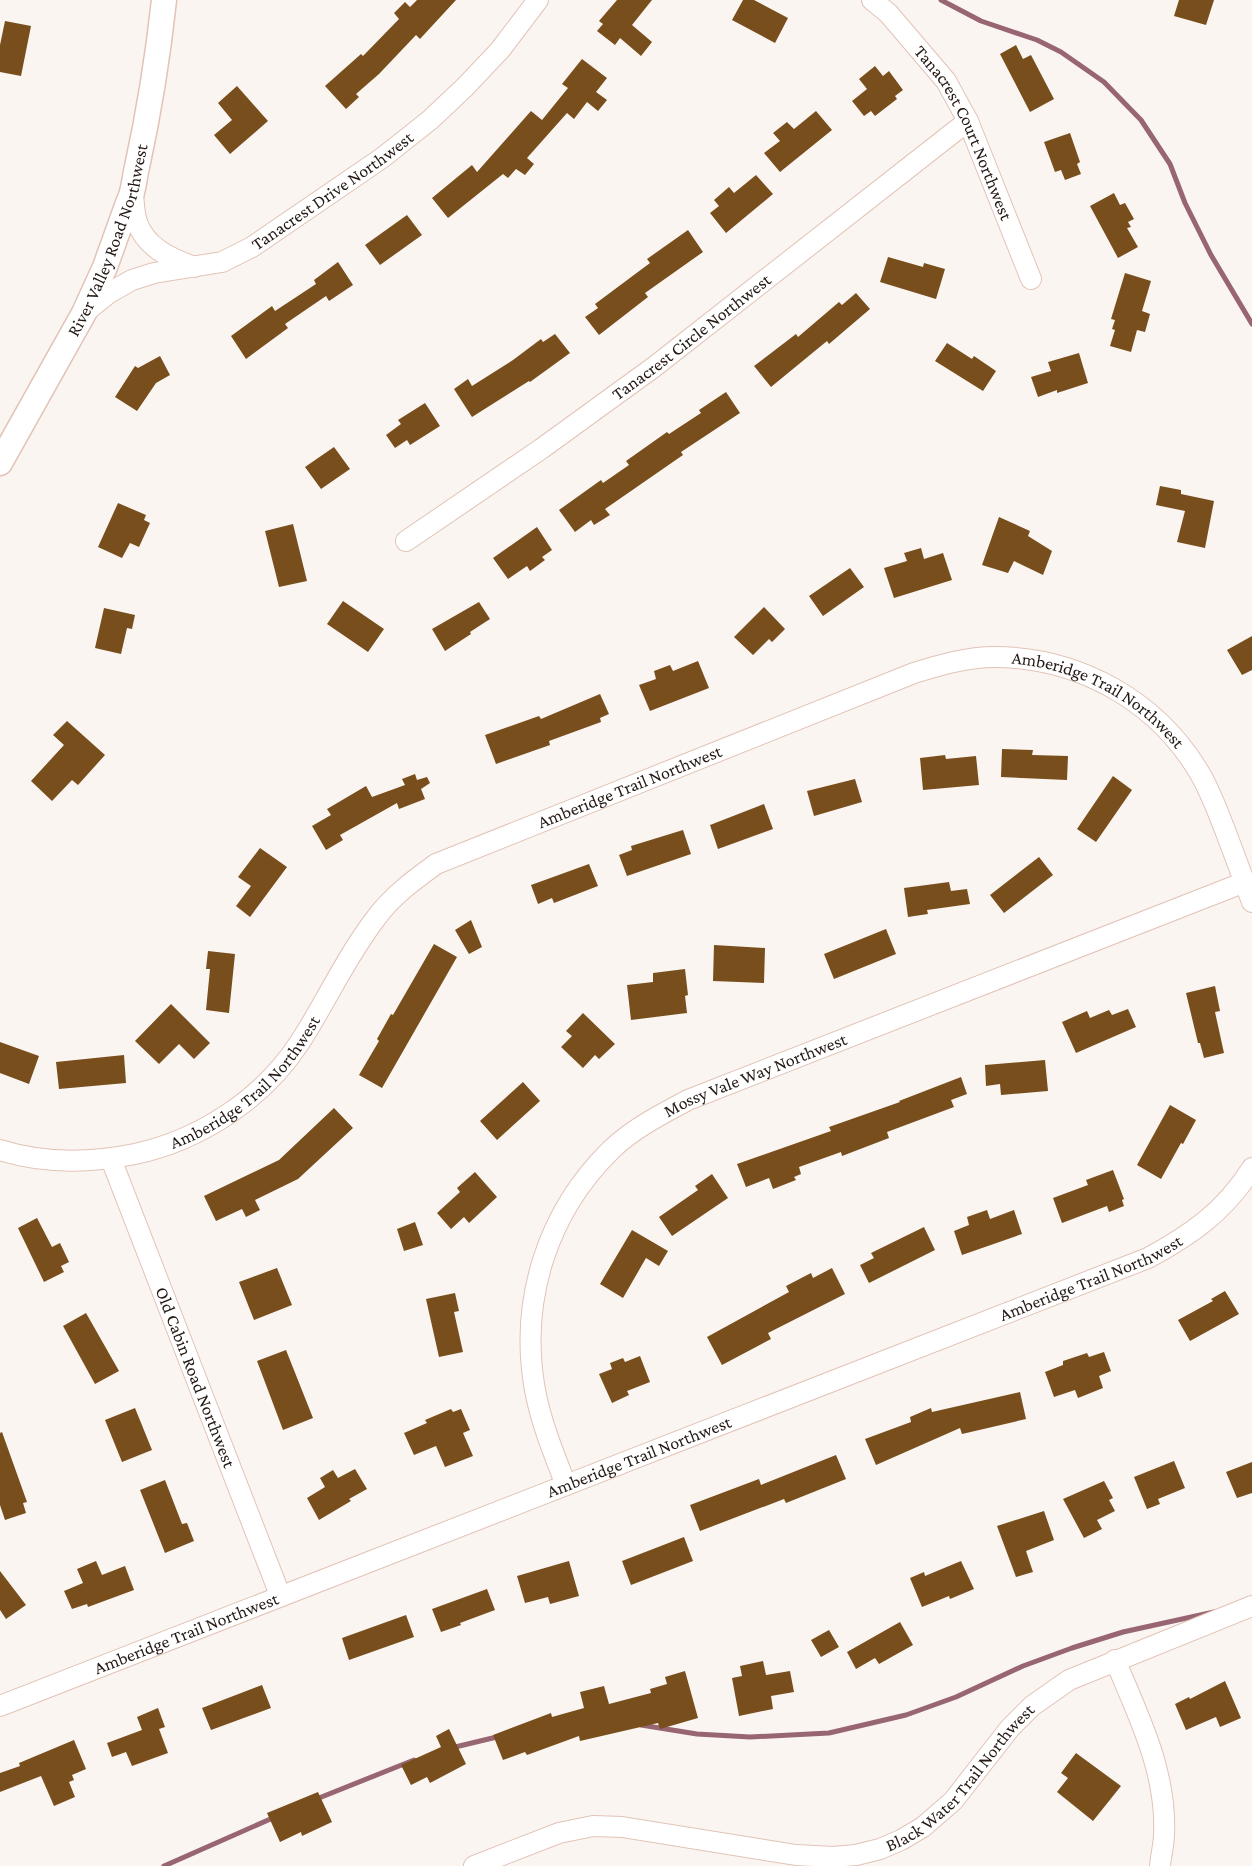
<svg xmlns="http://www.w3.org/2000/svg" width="1252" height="1866" viewBox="0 0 1252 1866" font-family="'Crimson Pro',serif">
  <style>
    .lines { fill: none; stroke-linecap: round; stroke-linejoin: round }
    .stream { stroke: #986573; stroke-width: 5 }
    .building { fill: #784e1c }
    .minor-casing { stroke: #e2c3b6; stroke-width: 22 }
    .tertiary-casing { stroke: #e2c3b6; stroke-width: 27 }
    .minor { stroke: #fff; stroke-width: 20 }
    .tertiary { stroke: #fff; stroke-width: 24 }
    .labels { text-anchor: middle; stroke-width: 6; stroke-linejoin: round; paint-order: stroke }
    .street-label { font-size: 18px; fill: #241915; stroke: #fff }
  </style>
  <rect width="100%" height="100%" fill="#fbf5f2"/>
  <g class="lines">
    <path class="stream" d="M941 0 981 21 1037 40 1061 52 1104 82 1141 120 1170 164 1185 203 1211 255 1252 324
      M641 1725 697 1734 750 1737 829 1733 906 1715 956 1697 1023 1666 1072 1648 1123 1632 1214 1612
      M451 1748 501 1736
      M314 1800 414 1760
      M164 1866 275 1817"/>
  </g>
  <path class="building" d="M417 0H456L420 39 416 35 379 74 356 94 359 97 346 109 325 86 361 54 363 56 399 19 394 13 405 2 410 7Z
    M617 0H652L632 25 652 42 641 56 620 38 615 45 597 31 603 24 599 21Z
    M743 0H754L788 18 775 43 732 20Z
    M1179 0H1214L1206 25 1174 16Z
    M5 21 31 26 21 76 0 72V45Z
    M1016 45 1023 59 1031 55 1054 99 1030 112 1000 54Z
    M582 59 607 78 596 92 607 100 598 111 587 102 574 119 567 113 527 158 534 164 525 175 516 169 508 178 503 174 448 218 432 198 472 165 477 172 531 111 542 120 568 88 562 84Z
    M875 66 883 76 889 71 903 90 895 96 897 99 875 116 871 111 864 116 852 101 867 89 859 79Z
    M237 86 268 121 230 154 214 135 232 120 218 103Z
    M816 111 832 130 780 172 764 153 780 141 773 133 787 122 794 129Z
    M1070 133 1080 162 1077 164 1081 174 1065 180 1061 170 1055 172 1044 142Z
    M756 175 773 194 726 233 710 213 719 206 714 200 729 187 734 193Z
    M1114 193 1120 205 1125 203 1134 219 1128 222 1131 227 1127 228 1138 247 1118 258 1090 206Z
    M407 215 422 235 380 265 365 245Z
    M688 230 703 252 645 293 648 297 599 335 585 317 598 308 595 304 650 263 647 259Z
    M888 257 923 267 924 263 945 269 936 299 880 282Z
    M338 262 353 285 329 301 326 296 285 324 288 328 246 359 231 336 272 306 275 311 316 284 314 280Z
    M1125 273 1151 281 1142 311 1150 314 1145 332 1137 330 1131 352 1110 346 1115 330 1112 329 1115 320 1111 319Z
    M856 293 870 309 829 344 827 341 771 387 754 366 796 334 798 337 839 302 842 305Z
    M555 334 570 353 530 382 529 381 472 417 454 389 468 379 472 386 513 360 541 339 543 342Z
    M947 343 972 359 974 356 996 371 983 391 935 361Z
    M1079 353 1088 383 1057 393V390L1038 397 1031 377 1051 371 1048 362Z
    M160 356 170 375 156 383 137 411 115 397 135 366 138 368Z
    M726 392 740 413 681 452 683 455 605 509 610 515 594 525 591 520 575 532 559 510 601 480 603 483 629 465 626 461 667 432 669 434 701 413 699 410Z
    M425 403 440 426 410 445 407 440 395 448 386 435 401 424 398 420Z
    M334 447 350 469 321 489 305 467Z
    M1160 486 1181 490V494L1214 501 1205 548 1177 542 1185 511 1156 505Z
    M118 503 146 515 144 520 150 523 139 547 130 543 122 558 98 547Z
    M999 517 1030 531 1028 536 1052 551 1043 575 1014 561 1008 573 982 565Z
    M293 524 307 581 279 587 265 531Z
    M537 527 552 550 542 557 545 560 530 571 527 566 508 579 493 558Z
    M921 548 924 559 943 553 952 580 894 598 884 568 907 561 904 553Z
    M850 568 864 587 823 616 809 596Z
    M343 601 384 629 368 652 327 624Z
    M479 602 490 619 470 632 471 634 445 651 432 629Z
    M764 607 785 629 772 642 769 639 753 655 734 637Z
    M104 608 135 615 132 629 127 628 121 654 95 648Z
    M1252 636V670L1242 675 1227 650Z
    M698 661 709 688 650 711 639 685 656 679 654 671 670 665 673 671Z
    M600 694 609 714 600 718 601 722 549 741 550 745 496 764 485 735 539 716 541 719Z
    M67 721 105 755 78 785 72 780 52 801 31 781 64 745 53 735Z
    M1002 749 1033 750 1032 755 1068 756 1067 780 1001 777Z
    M945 755 946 759 976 756 979 785 923 790 920 758Z
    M415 774 417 780 427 777 430 783 421 789 425 799 399 809 397 803 340 835 343 840 326 850 312 826 331 815 327 809 366 786 372 797 405 785 402 779Z
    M1113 776 1132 790 1096 842 1077 829Z
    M855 779 862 802 814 816 807 791Z
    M764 804 773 829 718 849 710 825Z
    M683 830 691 854 627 876 619 855 632 850 631 846Z
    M260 848 287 867 250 917 236 906 251 886 238 877Z
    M1039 857 1053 875 1004 913 990 895Z
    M589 864 598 886 554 903 552 898 538 904 531 885Z
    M949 882 951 891 967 889 970 904 927 910 928 914 908 917 904 888Z
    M471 920 482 947 469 954 455 930Z
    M886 929 896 954 834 979 824 954Z
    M434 944 457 957 382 1088 359 1075 379 1041 377 1039 391 1014 393 1015Z
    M714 945 765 948 764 983 713 981Z
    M208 951 235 954 229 1013 206 1010 210 969H206Z
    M685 969 688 995 685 996 687 1013 631 1020 627 985 653 982V973Z
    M1215 986 1220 1011 1215 1012 1224 1053 1204 1058 1200 1043H1198L1186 993Z
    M171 1004 210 1043 194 1059 179 1044 159 1064 135 1041Z
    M1128 1009 1136 1027 1076 1053 1062 1022 1087 1011 1090 1018 1109 1010 1112 1015Z
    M583 1013 615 1044 599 1059 595 1055 583 1068 561 1047 572 1036 566 1031Z
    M0 1042 39 1056 29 1084 0 1073Z
    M124 1055 126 1083 59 1089 56 1062Z
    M1045 1060 1048 1091 1001 1095 1000 1084 986 1086 985 1065Z
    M961 1077 967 1094 951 1100 954 1107 887 1132 889 1138 842 1156 841 1152 799 1167 801 1174 794 1177 796 1180 773 1189 769 1178 746 1187 737 1164 831 1131 829 1127 900 1102 899 1101Z
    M523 1082 540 1101 497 1140 480 1121Z
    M1170 1105 1196 1120 1183 1144 1181 1143 1161 1179 1137 1165Z
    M334 1108 353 1128 298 1179 255 1200 260 1210 246 1217 242 1209 216 1221 204 1196 279 1160Z
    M1113 1170 1124 1199 1122 1200 1124 1206 1109 1212 1107 1206 1062 1223 1053 1198 1088 1185 1086 1180Z
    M475 1172 497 1197 469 1223 464 1217 451 1229 437 1213 460 1192 457 1188Z
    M712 1174 728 1198 672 1236 659 1217 698 1190 695 1186Z
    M987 1210 990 1219 1014 1210 1022 1234 962 1255 954 1231 969 1225 967 1217Z
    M37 1218 52 1247 60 1243 69 1262 61 1266 64 1272 44 1282 18 1228Z
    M415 1222 423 1245 404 1251 397 1229Z
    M924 1227 935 1250 869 1283 860 1265 874 1258 871 1253Z
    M632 1230 668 1251 659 1266 646 1258 623 1298 600 1284Z
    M277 1268 292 1305 254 1320 239 1282Z
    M832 1268 845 1294 768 1333 771 1339 722 1365 707 1337 789 1292 786 1286 811 1273 813 1278Z
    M1225 1291 1239 1314 1190 1341 1178 1320 1213 1301 1211 1299Z
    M455 1293 459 1311 454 1312 463 1352 439 1357 426 1299Z
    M86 1313 119 1371 95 1384 63 1326Z
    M286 1350 313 1418 283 1430 257 1361Z
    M1104 1352 1111 1371 1099 1376 1103 1388 1078 1398 1075 1390 1054 1397 1045 1372 1063 1365V1361L1087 1353 1089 1357Z
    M640 1356 650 1382 627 1391 629 1395 612 1403 599 1374 612 1369 610 1363 623 1358 625 1362Z
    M1020 1392 1026 1419 962 1434 960 1428 876 1465 865 1439 911 1422 910 1417 931 1408 932 1412Z
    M135 1408 152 1450 122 1462 105 1420Z
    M451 1409 453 1412 461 1409 470 1430 463 1433 473 1456 445 1467 436 1446 414 1455 404 1433 427 1423 425 1420Z
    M2 1432 27 1502 23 1503 26 1513 5 1520 0 1505V1433Z
    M836 1455 846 1479 786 1503 784 1499 700 1531 690 1505 759 1479 761 1485Z
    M1174 1461 1185 1488 1158 1499 1160 1504 1147 1509 1134 1477Z
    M1252 1462V1493L1237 1498 1226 1472Z
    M355 1469 367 1489 349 1499 351 1501 319 1520 307 1498 325 1487 320 1478 333 1470 338 1478Z
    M165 1480 182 1524 187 1523 194 1541 165 1553 140 1490Z
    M1104 1481 1113 1498 1109 1500 1115 1511 1097 1520 1102 1529 1084 1538 1063 1499Z
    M1044 1511 1054 1540 1026 1551 1033 1572 1016 1577 997 1526Z
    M684 1537 693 1561 631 1585 622 1561Z
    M96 1561 102 1575 125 1566 134 1590 88 1607 87 1604 72 1609 64 1591 83 1583 77 1569Z
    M569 1561 579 1596 550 1604 548 1597 525 1603 517 1576Z
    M961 1561 974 1589 950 1599 949 1596 922 1607 910 1578 924 1572 925 1576Z
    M0 1571 26 1605 6 1619 0 1610Z
    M487 1589 495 1610 460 1623 461 1625 441 1632 432 1609Z
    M406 1615 414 1637 349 1660 342 1638Z
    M900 1622 913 1645 879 1664 875 1658 856 1669 847 1652Z
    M829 1630 839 1647 821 1657 811 1640Z
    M763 1661 766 1675 790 1671 794 1692 771 1696 773 1709 739 1716 732 1678 742 1676 740 1666Z
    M685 1671 698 1718 660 1729 658 1723 580 1741 579 1736 527 1755 525 1752 503 1760 493 1735 551 1713 552 1717 584 1708 580 1692 604 1686 609 1704 651 1693 650 1689 667 1684 665 1677Z
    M1225 1681 1241 1718 1220 1727 1216 1717 1186 1730 1175 1704 1189 1697 1190 1699Z
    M262 1685 271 1708 211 1730 202 1708Z
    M158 1708 165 1727 159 1729 168 1753 132 1766 126 1752 112 1757 107 1743 142 1730 137 1717Z
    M449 1729 466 1764 430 1783 427 1777 411 1785 401 1765 441 1747 436 1736Z
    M74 1740 86 1769 72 1775 74 1780 69 1782 75 1797 54 1806 41 1776 0 1792V1773L20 1766 19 1763Z
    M1076 1753 1121 1786 1093 1821 1057 1792 1068 1778 1061 1773Z
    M318 1792 332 1822 302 1836 301 1832 280 1842 267 1813Z"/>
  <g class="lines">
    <g class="minor-casing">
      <g id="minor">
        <path id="s1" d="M872 0 888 13 946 81 968 121 1031 279"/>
        <path d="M133 194C134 203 134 213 137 222 146 248 170 258 194 267"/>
        <path id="s2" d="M84 313 109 293 132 280 154 273 222 262 252 247 382 158 430 120 465 87 500 50 538 0"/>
        <path id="s3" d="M406 541 541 449 654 367 968 121"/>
        <path id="s4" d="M0 1150C44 1164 90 1163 135 1154 200 1140 263 1099 300 1042 326 1002 346 957 376 918 392 896 414 880 436 864L914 673C940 665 967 657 994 657 1078 657 1156 700 1199 772 1210 790 1217 810 1225 830 1234 854 1243 878 1252 902"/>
        <path id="s5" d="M111 1159 280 1595"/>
        <path id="s6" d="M566 1485C554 1454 541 1423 535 1390 519 1301 547 1212 612 1149 634 1128 662 1114 688 1100L1245 882"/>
        <path d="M1115 1660C1138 1715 1167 1772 1164 1834 1164 1844 1161 1855 1160 1866"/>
        <path id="s7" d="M0 1706 1148 1258C1191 1235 1225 1211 1252 1168"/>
        <path id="s8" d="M474 1866 559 1833 593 1826 622 1827 796 1855 833 1857 856 1855 880 1849 901 1840 923 1827 953 1801 1010 1728 1032 1706 1069 1680 1252 1606"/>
      </g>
    </g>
    <g class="tertiary-casing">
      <g id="tertiary">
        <path id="s9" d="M0 463 84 313 105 267 128 203C134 192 134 179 137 167 149 112 158 56 164 0"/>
      </g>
    </g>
    <use href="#minor" class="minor"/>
    <use href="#tertiary" class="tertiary"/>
  </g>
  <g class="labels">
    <g class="street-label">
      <text dy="6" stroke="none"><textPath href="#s1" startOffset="164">Tanacrest Court Northwest</textPath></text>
      <text dy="6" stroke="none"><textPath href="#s2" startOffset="282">Tanacrest Drive Northwest</textPath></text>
      <text dy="6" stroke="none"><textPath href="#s9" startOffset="249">River Valley Road Northwest</textPath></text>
      <text dy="6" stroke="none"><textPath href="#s3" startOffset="351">Tanacrest Circle Northwest</textPath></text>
      <text dy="6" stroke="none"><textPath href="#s4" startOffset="1280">Amberidge Trail Northwest</textPath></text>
      <text dy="6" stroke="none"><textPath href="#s4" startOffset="776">Amberidge Trail Northwest</textPath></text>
      <text dy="6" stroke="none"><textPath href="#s6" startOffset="526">Mossy Vale Way Northwest</textPath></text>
      <text dy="6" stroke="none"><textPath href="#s4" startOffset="272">Amberidge Trail Northwest</textPath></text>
      <text dy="6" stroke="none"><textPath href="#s7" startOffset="1172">Amberidge Trail Northwest</textPath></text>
      <text dy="6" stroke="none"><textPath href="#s5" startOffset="234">Old Cabin Road Northwest</textPath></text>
      <text dy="6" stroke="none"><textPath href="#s7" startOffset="686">Amberidge Trail Northwest</textPath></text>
      <text dy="6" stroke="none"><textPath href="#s7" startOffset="200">Amberidge Trail Northwest</textPath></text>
      <text dy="6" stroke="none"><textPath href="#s8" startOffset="525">Black Water Trail Northwest</textPath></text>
    </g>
  </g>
</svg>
